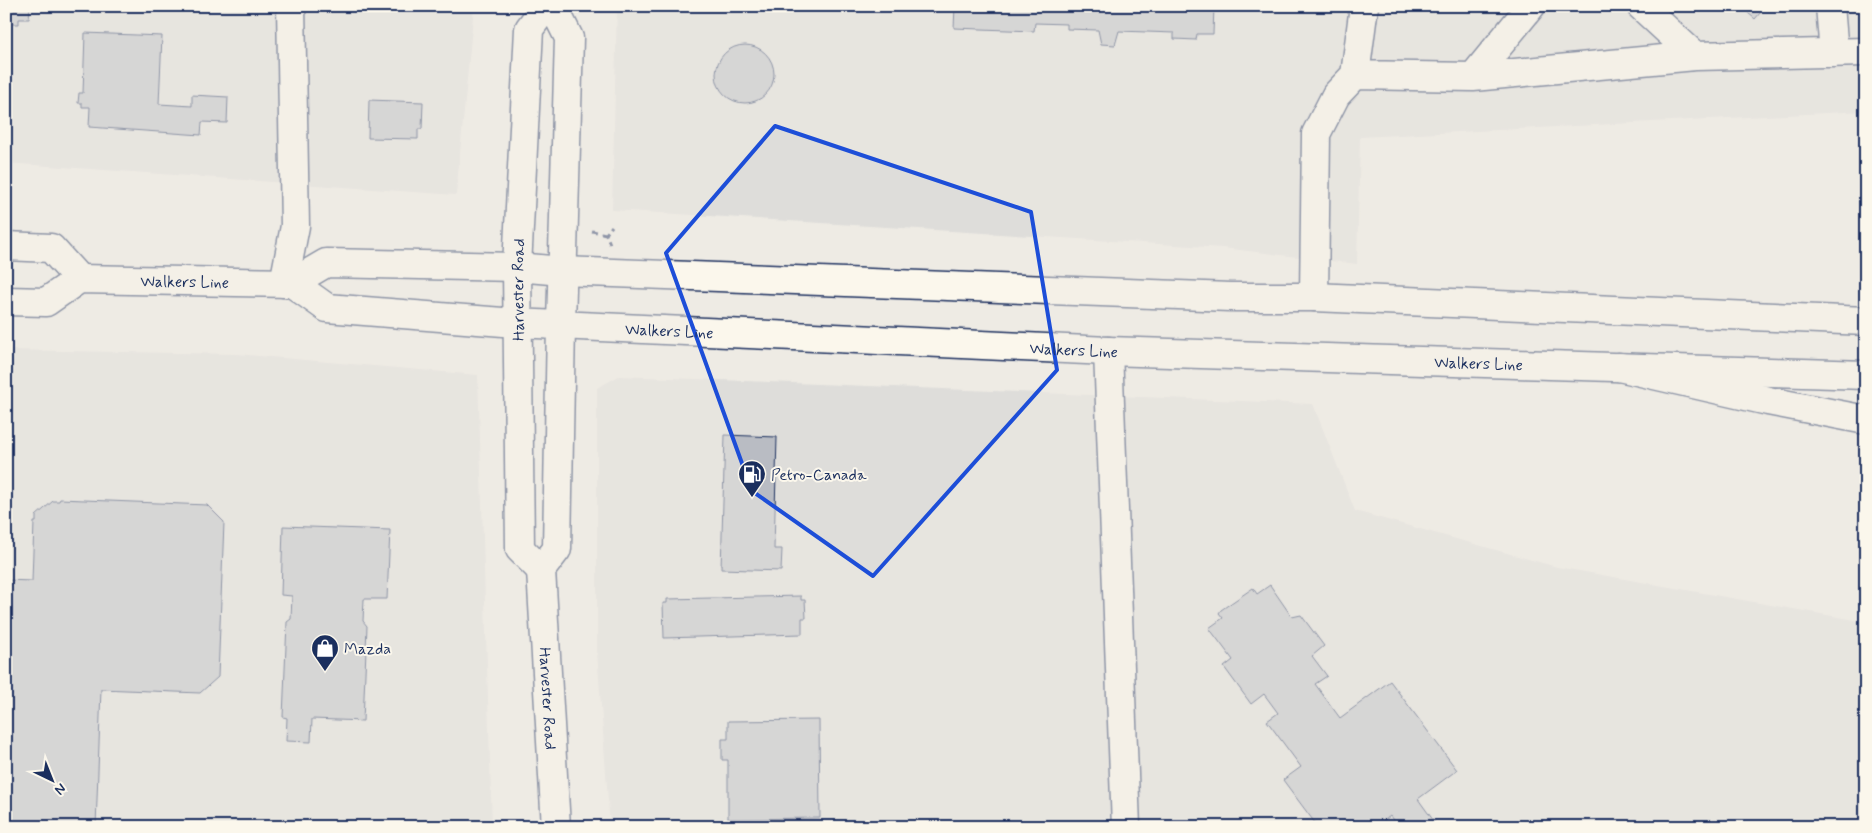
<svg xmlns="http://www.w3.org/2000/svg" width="1872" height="833" viewBox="0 0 1872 833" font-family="Mynerve,sans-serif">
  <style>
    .built { fill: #deddda }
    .building { fill: #b9bcc3; stroke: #1b2f5e }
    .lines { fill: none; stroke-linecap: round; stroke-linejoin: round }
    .minor-casing { stroke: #1b2f5e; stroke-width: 31 }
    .major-casing { stroke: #1b2f5e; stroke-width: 31 }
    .highway-casing { stroke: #1b2f5e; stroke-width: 31 }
    .path { stroke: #1b2f5e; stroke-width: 3; stroke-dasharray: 5 4; stroke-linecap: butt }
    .minor { stroke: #fbf7ec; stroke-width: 28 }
    .major { stroke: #fbf7ec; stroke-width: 28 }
    .highway { stroke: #fbf7ec; stroke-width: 28 }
    .marked { fill: none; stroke: #1d4ed8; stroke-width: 4; stroke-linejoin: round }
    .labels { text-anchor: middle; stroke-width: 4; stroke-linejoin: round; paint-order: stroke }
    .street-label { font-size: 16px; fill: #1b2f5e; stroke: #fbf7ec }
    .poi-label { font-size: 16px; fill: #1b2f5e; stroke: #fbf7ec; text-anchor: start }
  </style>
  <rect width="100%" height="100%" fill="#eeebe4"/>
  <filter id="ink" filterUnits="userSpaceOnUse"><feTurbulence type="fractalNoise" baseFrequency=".02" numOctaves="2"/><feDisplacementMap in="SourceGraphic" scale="10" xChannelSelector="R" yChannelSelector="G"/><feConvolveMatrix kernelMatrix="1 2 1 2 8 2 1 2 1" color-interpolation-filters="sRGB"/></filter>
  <g filter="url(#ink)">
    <path class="built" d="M6 6H474L456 195 6 163Z
      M617 6H1866V111L1360 137 1357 264 1223 248 612 210Z
      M6 350 237 354 478 375 492 827H6Z
      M619 376 1313 404 1355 511 1557 567 1866 622V827H610L597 652V388Z"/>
    <path class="building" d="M6 6H30L29 19H19V24H6Z
      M955 6H1214L1213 34H1197L1196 40 1174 39V33L1119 31 1115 45 1101 44 1098 30 1067 29V24L1035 23 1034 31 954 28Z
      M1740 6H1766L1755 19Z
      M85 33 162 36 159 104 192 106V95L228 97 227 123 202 122 201 135 89 127 90 107H82V103H78L79 93H83Z
      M716 74a29 29 0 1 1 58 0a29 29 0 1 1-58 0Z
      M369 100 423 102 422 129H418V139L368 138Z
      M725 435 777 437 774 549H782L781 571 721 569Z
      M60 499 207 505 224 522 218 677 200 693 101 689 96 827H6V580L32 581 34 522H36V516L53 501H59Z
      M283 526 390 530 387 599H364L363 621 367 626 363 721 312 719 311 742 286 741 287 718 283 717 287 622 291 619 292 596 281 595Z
      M1270 585 1292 617 1301 615 1324 646 1312 656 1327 676 1315 684 1340 718 1390 681 1457 770 1418 799 1436 824 1432 827H1398L1390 816 1376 827H1318L1283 780 1301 767 1267 721 1278 713 1264 694 1251 704 1224 667 1233 660 1209 628 1223 618 1219 613 1221 610 1253 588 1257 594Z
      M801 596V600H805L806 618H802V634L664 638 663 603H667V599Z
      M819 720 820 818 728 819V760H722V739H728V721Z"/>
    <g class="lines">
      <g class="minor-casing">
        <path id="minor" d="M1641 6 1695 56
          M1830 6 1834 53
          M1355 75 1364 6
          M1473 77 1531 6
          M284 283 295 226 291 6
          M1314 297 1316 134 1336 95 1355 75 1473 77 1695 56 1866 52
          M1108 351 1126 827"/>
      </g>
      <g class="major-casing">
        <g id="major">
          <path id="s1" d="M553 6 569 38 561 324 557 549 541 570 556 827"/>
          <path d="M6 246 51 248 79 279"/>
          <path id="s2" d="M292 283 327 308 516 323 1108 351 1866 375"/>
          <path id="s3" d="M6 301 46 302 79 279 292 283 326 263 517 267 562 271 1230 297H1314L1866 321"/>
          <path id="s4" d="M541 570 520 549 517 267 529 29 546 6"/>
        </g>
      </g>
      <g class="highway-casing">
        <path id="highway" d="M1619 367 1768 401 1866 420"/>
      </g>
      <path class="path" d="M592 231 606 234
        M610 244 606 234 612 226"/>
      <use href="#minor" class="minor"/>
      <use href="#major" class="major"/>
      <use href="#highway" class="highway"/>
    </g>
  </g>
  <path d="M0 0H1872V833H0ZM775 126 1031 212 1057 370 873 576 752 491 666 253Z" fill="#eeebe4" fill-opacity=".55" fill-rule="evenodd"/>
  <path class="marked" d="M775 126 1031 212 1057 370 873 576 752 491 666 253Z"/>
  <defs>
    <g id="fuel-pin" transform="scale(1.4375)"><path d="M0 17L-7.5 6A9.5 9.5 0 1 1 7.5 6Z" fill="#1b2f5e" stroke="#fbf7ec"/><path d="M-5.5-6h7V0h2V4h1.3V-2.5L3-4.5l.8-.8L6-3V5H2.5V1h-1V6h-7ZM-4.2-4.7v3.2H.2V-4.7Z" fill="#fff"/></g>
    <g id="shop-pin" transform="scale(1.4375)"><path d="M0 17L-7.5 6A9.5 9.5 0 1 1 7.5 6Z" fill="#1b2f5e" stroke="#fbf7ec"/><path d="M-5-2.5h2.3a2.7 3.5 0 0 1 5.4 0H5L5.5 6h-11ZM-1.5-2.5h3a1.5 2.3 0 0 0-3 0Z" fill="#fff"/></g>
  </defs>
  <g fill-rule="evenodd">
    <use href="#fuel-pin" x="752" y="474"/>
    <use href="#shop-pin" x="325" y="648"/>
  </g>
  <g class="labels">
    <g class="street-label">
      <text dy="6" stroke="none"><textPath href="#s3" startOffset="186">Walkers Line</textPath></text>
      <text dy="6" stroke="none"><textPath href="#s4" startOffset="289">Harvester Road</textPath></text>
      <text dy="6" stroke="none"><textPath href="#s2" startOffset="386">Walkers Line</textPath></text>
      <text dy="6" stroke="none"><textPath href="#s2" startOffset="791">Walkers Line</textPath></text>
      <text dy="6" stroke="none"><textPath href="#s2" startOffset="1196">Walkers Line</textPath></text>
      <text dy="6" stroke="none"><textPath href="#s1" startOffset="702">Harvester Road</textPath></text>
    </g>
    <g class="poi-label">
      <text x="771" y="480">Petro-Canada</text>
      <text x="344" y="654">Mazda</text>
    </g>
  </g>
  <rect width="1872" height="833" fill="none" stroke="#fbf7ec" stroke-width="25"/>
  <rect x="12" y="12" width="1847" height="808" fill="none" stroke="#1b2f5e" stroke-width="2" filter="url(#ink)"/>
  <g transform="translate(52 780) rotate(137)" stroke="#fbf7ec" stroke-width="4" paint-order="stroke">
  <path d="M0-4L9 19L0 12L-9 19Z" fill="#1b2f5e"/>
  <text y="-8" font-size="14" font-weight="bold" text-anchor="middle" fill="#1b2f5e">N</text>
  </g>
</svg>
